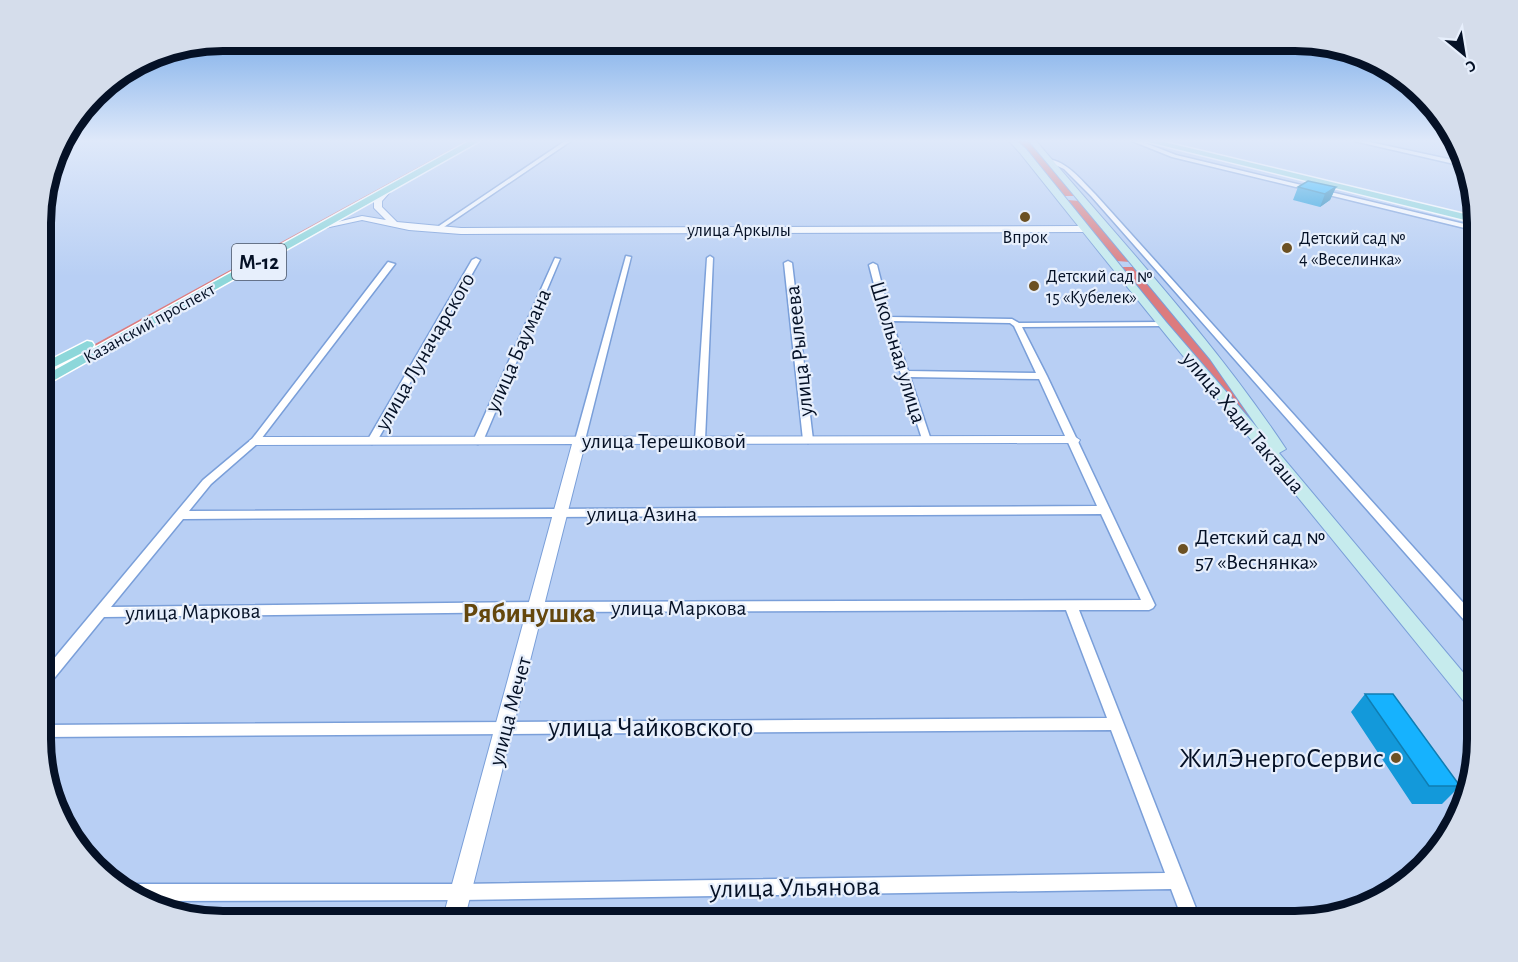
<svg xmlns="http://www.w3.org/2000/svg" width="1518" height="962" viewBox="0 0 1518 962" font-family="'Alegreya Sans',sans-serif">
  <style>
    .green { fill: #dc7b7e }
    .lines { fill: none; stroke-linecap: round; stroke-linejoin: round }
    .minor-casing { stroke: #7a9fd9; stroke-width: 3 }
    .tertiary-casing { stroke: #7a9fd9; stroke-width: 2 }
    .secondary-casing { stroke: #7a9fd9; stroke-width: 2 }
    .primary-casing { stroke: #fff; stroke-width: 3 }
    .minor { fill: #fff; fill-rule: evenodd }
    .tertiary { fill: #fff; fill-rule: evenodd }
    .secondary { fill: #c6ebed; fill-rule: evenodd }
    .primary { fill: #8dd7da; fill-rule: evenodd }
    .wall { fill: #1399da }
    .shaded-wall { fill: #0f7db2 }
    .building { fill: #16b2fe; stroke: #0f7db2; stroke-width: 1.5 }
    .poi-dot { fill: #6c5123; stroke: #e7effc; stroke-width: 2 }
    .labels { text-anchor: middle; stroke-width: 4.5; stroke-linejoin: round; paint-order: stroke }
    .far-street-label { font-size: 18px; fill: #051126; stroke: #e7effc }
    .far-poi-label { font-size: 18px; fill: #051126; stroke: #e7effc; text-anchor: start }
    .shield { fill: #e7effc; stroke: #495466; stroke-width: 1.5 }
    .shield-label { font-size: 21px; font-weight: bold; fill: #051126 }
    .street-label { font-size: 22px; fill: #051126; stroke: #e7effc }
    .poi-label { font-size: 22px; fill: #051126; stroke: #e7effc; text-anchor: start }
    .near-street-label { font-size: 27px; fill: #051126; stroke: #e7effc }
    .near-poi-label { font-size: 27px; fill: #051126; stroke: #e7effc; text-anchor: end }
    .district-label { font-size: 28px; font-weight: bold; fill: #64470d; stroke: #e7effc }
    .rim { fill: none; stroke: #051126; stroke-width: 8 }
  </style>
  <rect width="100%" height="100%" fill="#b8cff4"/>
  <path class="green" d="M466 141H470L42 376V373Z
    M1016 141H1028L1075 196H1064Z
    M1068 200 1079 201 1130 262 1117 261Z
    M1121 267H1133L1226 377 1272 449Z"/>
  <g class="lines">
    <g class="minor-casing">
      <path id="minor" d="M565 141H571L438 231 433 230Z
        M1132 141H1140L1176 155 1477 227V231L1172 157Z
        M1354 141H1365L1462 162 1463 166Z
        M1047 159C1067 161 1081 180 1095 194L1477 618V631L1472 629 1091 196 1064 169 1047 161Z
        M626 256 631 257 585 440 580 443 577 442 575 440Z
        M710 256 713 258 705 440 700 443 695 440 707 258Z
        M476 258 480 260 377 441 372 444 369 443 367 441 472 260Z
        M555 258 560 259 483 441 478 444 475 443 473 441Z
        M788 261 792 263 813 440 808 443 803 440 784 263Z
        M388 262 395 264 258 443 211 484 189 511 1097 506 1039 379 910 377 931 440 929 442H923L883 319 869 265 873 263 877 265 890 317 1012 319 1019 323 1165 322V326H1162L1022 327 1047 376 1155 605 1153 608 1149 610H1079L1201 921H1183L1171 889 460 900 145 901 122 891 120 889 121 887 127 884H460L1165 873 1111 730 42 737V725L1107 718 1066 610 537 612 104 617 47 687 42 689V673L203 480 252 439ZM892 321 1010 323 1014 326 1036 373 908 371ZM1101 514 1141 600 537 602 111 607 183 519Z"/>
    </g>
    <g class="tertiary-casing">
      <path id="tertiary" d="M383 190 390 192 382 201V207L397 222 461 228 1084 226 1088 229 1084 232 461 234 409 230 362 220 325 228 321 226 362 216 386 220 374 208V201Z
        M1074 436 1080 440 1078 443 585 444 464 921H442L572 444 255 445 249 441 255 437Z"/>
    </g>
    <g class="secondary-casing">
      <path id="secondary" d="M1009 141H1017L1026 149 1166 322 1260 431 1210 359 1029 141H1036C1122 242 1213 339 1286 449L1279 453 1477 689V711L1470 709C1320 523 1168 340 1020 153Z"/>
    </g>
    <g class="primary-casing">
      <path id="primary" d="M469 141H480L42 387V377Z
        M1144 141H1160L1477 217V223Z
        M87 341 92 342 94 345 92 348 42 373V364Z"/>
    </g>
    <use href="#minor" class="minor"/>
    <use href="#tertiary" class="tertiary"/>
    <use href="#secondary" class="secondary"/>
    <use href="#primary" class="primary"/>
  </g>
  <path class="wall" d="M1298 187H1336L1330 200 1320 207 1293 200Z
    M1365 694 1460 786 1442 804H1412L1351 712Z"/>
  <path class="shaded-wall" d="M1336 187 1330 200 1320 207 1325 194Z"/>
  <path class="building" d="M1308 181 1336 187 1325 194 1298 187Z
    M1365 694H1393L1460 786H1429Z"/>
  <linearGradient id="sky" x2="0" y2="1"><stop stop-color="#659fe5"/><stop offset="0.51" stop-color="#dfe9fa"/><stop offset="1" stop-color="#dfe9fa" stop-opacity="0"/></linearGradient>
  <rect width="1518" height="276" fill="url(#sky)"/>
  <g class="poi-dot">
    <circle cx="1025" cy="217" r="6"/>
    <circle cx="1287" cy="248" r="6"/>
    <circle cx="1034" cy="286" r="6"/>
    <circle cx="1183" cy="549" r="6"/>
    <circle cx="1396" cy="758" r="6"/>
  </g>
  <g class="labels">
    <g class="far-street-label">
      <text x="739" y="236">улица Аркылы</text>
      <text transform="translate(149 323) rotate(-29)" y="6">Казанский проспект</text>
    </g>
    <g class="far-poi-label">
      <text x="1025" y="243" text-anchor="middle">Впрок</text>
      <text x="1299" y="244">Детский сад №<tspan x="1299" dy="21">4 «Веселинка»</tspan></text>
      <text x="1046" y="282">Детский сад №<tspan x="1046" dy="21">15 «Кубелек»</tspan></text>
    </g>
    <rect class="shield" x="232" y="244" width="54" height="36" rx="4.5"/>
    <g class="shield-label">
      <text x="259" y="269">М-12</text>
    </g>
    <g class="street-label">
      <text transform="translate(517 350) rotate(-66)" y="8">улица Баумана</text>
      <text transform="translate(424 351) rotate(-60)" y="8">улица Луначарского</text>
      <text transform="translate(798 351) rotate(-96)" y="8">улица Рылеева</text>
      <text transform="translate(899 352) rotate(73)" y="8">Школьная улица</text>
      <text transform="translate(1244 422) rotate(50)" y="8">улица Хади Такташа</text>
      <text x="664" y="448">улица Терешковой</text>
      <text x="642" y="521">улица Азина</text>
      <text x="679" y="615">улица Маркова</text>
      <text transform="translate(193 611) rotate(-1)" y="8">улица Маркова</text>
      <text transform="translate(509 711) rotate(-75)" y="8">улица Мечет</text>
    </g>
    <g class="poi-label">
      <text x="1195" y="544">Детский сад №<tspan x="1195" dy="25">57 «Веснянка»</tspan></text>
    </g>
    <g class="near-street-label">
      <text x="651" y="736">улица Чайковского</text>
      <text transform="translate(795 887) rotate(-1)" y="9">улица Ульянова</text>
    </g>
    <g class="near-poi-label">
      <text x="1384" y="767">ЖилЭнергоСервис</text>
    </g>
    <g class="district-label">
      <text x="529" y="622">Рябинушка</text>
    </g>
  </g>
  <path d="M0 0H1518V962H0ZM223 51H1295A172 172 0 0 1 1467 223V739A172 172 0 0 1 1295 911H223A172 172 0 0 1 51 739V223A172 172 0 0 1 223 51Z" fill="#d5ddeb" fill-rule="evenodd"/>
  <path class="rim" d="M223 51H1295A172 172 0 0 1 1467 223V739A172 172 0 0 1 1295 911H223A172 172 0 0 1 51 739V223A172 172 0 0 1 223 51Z"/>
  <g transform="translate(1464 54) rotate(150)" stroke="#e7effc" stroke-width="4.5" paint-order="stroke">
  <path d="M0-4.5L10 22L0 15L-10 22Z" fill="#051126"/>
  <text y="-9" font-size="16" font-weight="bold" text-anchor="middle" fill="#051126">С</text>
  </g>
</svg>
